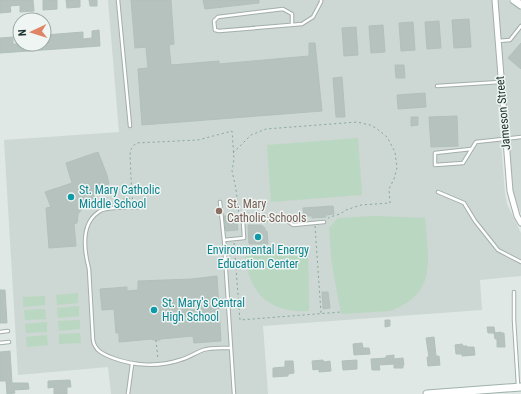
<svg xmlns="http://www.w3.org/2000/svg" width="521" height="394" viewBox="0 0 521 394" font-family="'Roboto Condensed',sans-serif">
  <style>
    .built { fill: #cdd7d3 }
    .green { fill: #bad7c2 }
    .building { fill: #b5c2bd; stroke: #b2c0bb }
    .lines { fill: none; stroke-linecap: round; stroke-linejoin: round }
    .lane-casing { stroke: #a3afab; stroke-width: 4.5 }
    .street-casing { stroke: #a3afab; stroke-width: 7 }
    .secondary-casing { stroke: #9fb2ac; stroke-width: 9 }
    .path { stroke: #83a79d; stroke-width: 1; stroke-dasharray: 2 3; stroke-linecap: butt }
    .lane { stroke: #fff; stroke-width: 2.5 }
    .street { stroke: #fff; stroke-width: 5 }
    .secondary { stroke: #fff; stroke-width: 7 }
    .culture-dot { fill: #0f9aa8; stroke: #eef5f2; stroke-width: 1.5 }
    .education-dot { fill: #8d6e63; stroke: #eef5f2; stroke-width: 1.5 }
    .labels { text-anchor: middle; stroke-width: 3; stroke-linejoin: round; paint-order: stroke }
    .street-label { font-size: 12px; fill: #223531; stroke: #eef5f2 }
    .culture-label { font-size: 12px; fill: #0d838f; stroke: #eef5f2; text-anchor: start }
    .education-label { font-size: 12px; fill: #785e54; stroke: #eef5f2; text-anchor: start }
  </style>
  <rect width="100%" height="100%" fill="#dfe8e4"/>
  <path class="built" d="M108 0H508L521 10V214L513 191 505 106 498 107 505 193 507 204 521 233V276L480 280 482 310 263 326 268 394H111L108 367 18 375 4 140 119 132Z"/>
  <path class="green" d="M358 138 362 195 271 202 267 145Z
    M375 216 425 218C428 259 438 294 390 311L341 314 332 265 329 228 338 218Z
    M304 250 308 253 309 311C267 313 248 292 245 252Z
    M78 293V303L57 305 56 295Z
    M45 296V305L23 307V297Z
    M79 306V316L58 318 57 308Z
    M45 309 46 319 25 320 24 310Z
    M80 320V329L59 331 58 321Z
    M47 322V332L26 333 25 324Z
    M80 333 81 343 59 344V334Z
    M47 335 48 345 27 347 26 337Z"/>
  <path class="building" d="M0 0H33L34 11 20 12V5L10 6 11 12 0 13Z
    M43 0H57V9L43 10Z
    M66 0H80V7L67 8Z
    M89 0H97V6H90Z
    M131 0H171L174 44 169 45 171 65 219 61V64L309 56V43H315L322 111 142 125 138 69 148 68 146 47 135 48Z
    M203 0H259V3L205 9Z
    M469 19 471 47 454 48 452 20Z
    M439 21 441 48 427 49 425 22Z
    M413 22 415 50 401 51 399 23Z
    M383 25 385 52 371 53 369 26Z
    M356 27 358 55 344 56 342 28Z
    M99 30 100 46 0 53V38L13 37V44H44V41H46L45 35 83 32V39L92 38V31Z
    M521 43V69L508 58Z
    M395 65H404L405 78H396Z
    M342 77 345 117H336L333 78Z
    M425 93 426 107 398 109 397 95Z
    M457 116 458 146 431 147 429 117Z
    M411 117H418V125L411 126Z
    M98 152 107 175 109 184 98 187 99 191 93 193 96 201 88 203V206L82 209 78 214 77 223 74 224 76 246 49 248 46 208 51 207 45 192 72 183 66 163Z
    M333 206 334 214 326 215V217L312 218V216H304L303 208Z
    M236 215 238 230 226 231 224 216Z
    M248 225H261L265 228V231H267L268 244H249Z
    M217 276 221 341 194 343 193 336 160 339V340H153L152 339 119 342V333H116L114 309 102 310 100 289 127 287V291L138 290V281L192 279Z
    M0 290H5L7 323H0Z
    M322 292H328L330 308 323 309Z
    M385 320H390V326L385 327Z
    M487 327H494L495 333H488Z
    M501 332V333H504L505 347H497V339H495L494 333Z
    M434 337 436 356H439L440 365 428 366 427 357H429L426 338Z
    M362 343 363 348H369L370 354 354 355 353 344Z
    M462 344 463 346H467V347H474L475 355 462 356V354H456L455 345Z
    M10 351 12 383H28L29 389 14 390 15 393 7 394 6 381H0V352Z
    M394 355V359L403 358 404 365H403V368H394V364L379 365 380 370H372L371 359 386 358V356Z
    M323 360 324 362 330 361 331 371 319 372V369L313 370 312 361Z
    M357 360V369L343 370 342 361Z
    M285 361H293L294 373 288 374V376L273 377V368L285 367Z
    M70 380 71 387H67V394H54V387L48 388V381Z"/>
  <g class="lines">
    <g class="lane-casing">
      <path id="lane" d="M118 0 130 126
        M292 24V14L283 9 218 17 214 21 215 30 219 31 302 24 313 17 321 2V0
        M498 41 510 40 521 26
        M437 86 500 82
        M471 149 435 153V165L463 163 476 142 521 137
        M438 192 464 203 475 221 498 250 521 262
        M220 202 224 240 234 394
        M139 207C129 208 110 207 102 210 80 221 84 250 89 269L93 340C95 351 103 354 113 358 134 366 159 367 180 360 188 358 195 353 203 350 211 347 222 348 231 348
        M224 240 244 238 243 221 284 218 293 225 324 222
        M514 292V320L518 385
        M0 332 8 331
        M0 343 9 342
        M128 394 132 364"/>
    </g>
    <g class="street-casing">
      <path id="street" d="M495 0 510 191 517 216 521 223"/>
    </g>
    <g class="secondary-casing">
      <path id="secondary" d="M514 0 521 5
        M427 394 521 387"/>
    </g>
    <path class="path" d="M233 153 251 135 266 129 357 122 370 125 376 128 387 137 395 152 397 168 394 179 389 189 390 203 361 205 346 210 340 214 330 217 327 219
      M133 199 132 198 130 155 131 149 136 143 198 140 232 131 234 159 232 171 236 189 239 215 240 217
      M113 200H117L131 198
      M315 226 321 313
      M234 243 240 320 341 312
      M156 340 158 360"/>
    <use href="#lane" class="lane"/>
    <use href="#street" class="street"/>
    <use href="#secondary" class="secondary"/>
  </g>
  <g class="culture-dot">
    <circle cx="71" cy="197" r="4"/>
    <circle cx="258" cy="237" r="4"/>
    <circle cx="154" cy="310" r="4"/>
  </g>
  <circle class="education-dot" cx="219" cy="211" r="4"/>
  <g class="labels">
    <g class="street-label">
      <text transform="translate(503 113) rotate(-95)" y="4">Jameson Street</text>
    </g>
    <g class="culture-label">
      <text x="79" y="194">St. Mary Catholic<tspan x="79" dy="14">Middle School</tspan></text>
      <text x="258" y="254" text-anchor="middle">Environmental Energy<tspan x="258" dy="14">Education Center</tspan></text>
      <text x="162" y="307">St. Mary's Central<tspan x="162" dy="14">High School</tspan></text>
    </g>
    <g class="education-label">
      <text x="227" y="208">St. Mary<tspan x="227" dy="14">Catholic Schools</tspan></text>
    </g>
  </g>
  <g transform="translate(32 32) rotate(266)"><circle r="19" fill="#eef5f2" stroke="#9ca8a5"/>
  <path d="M0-3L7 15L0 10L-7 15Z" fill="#df8565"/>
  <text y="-6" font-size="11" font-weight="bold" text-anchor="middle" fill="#223531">N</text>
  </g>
</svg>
